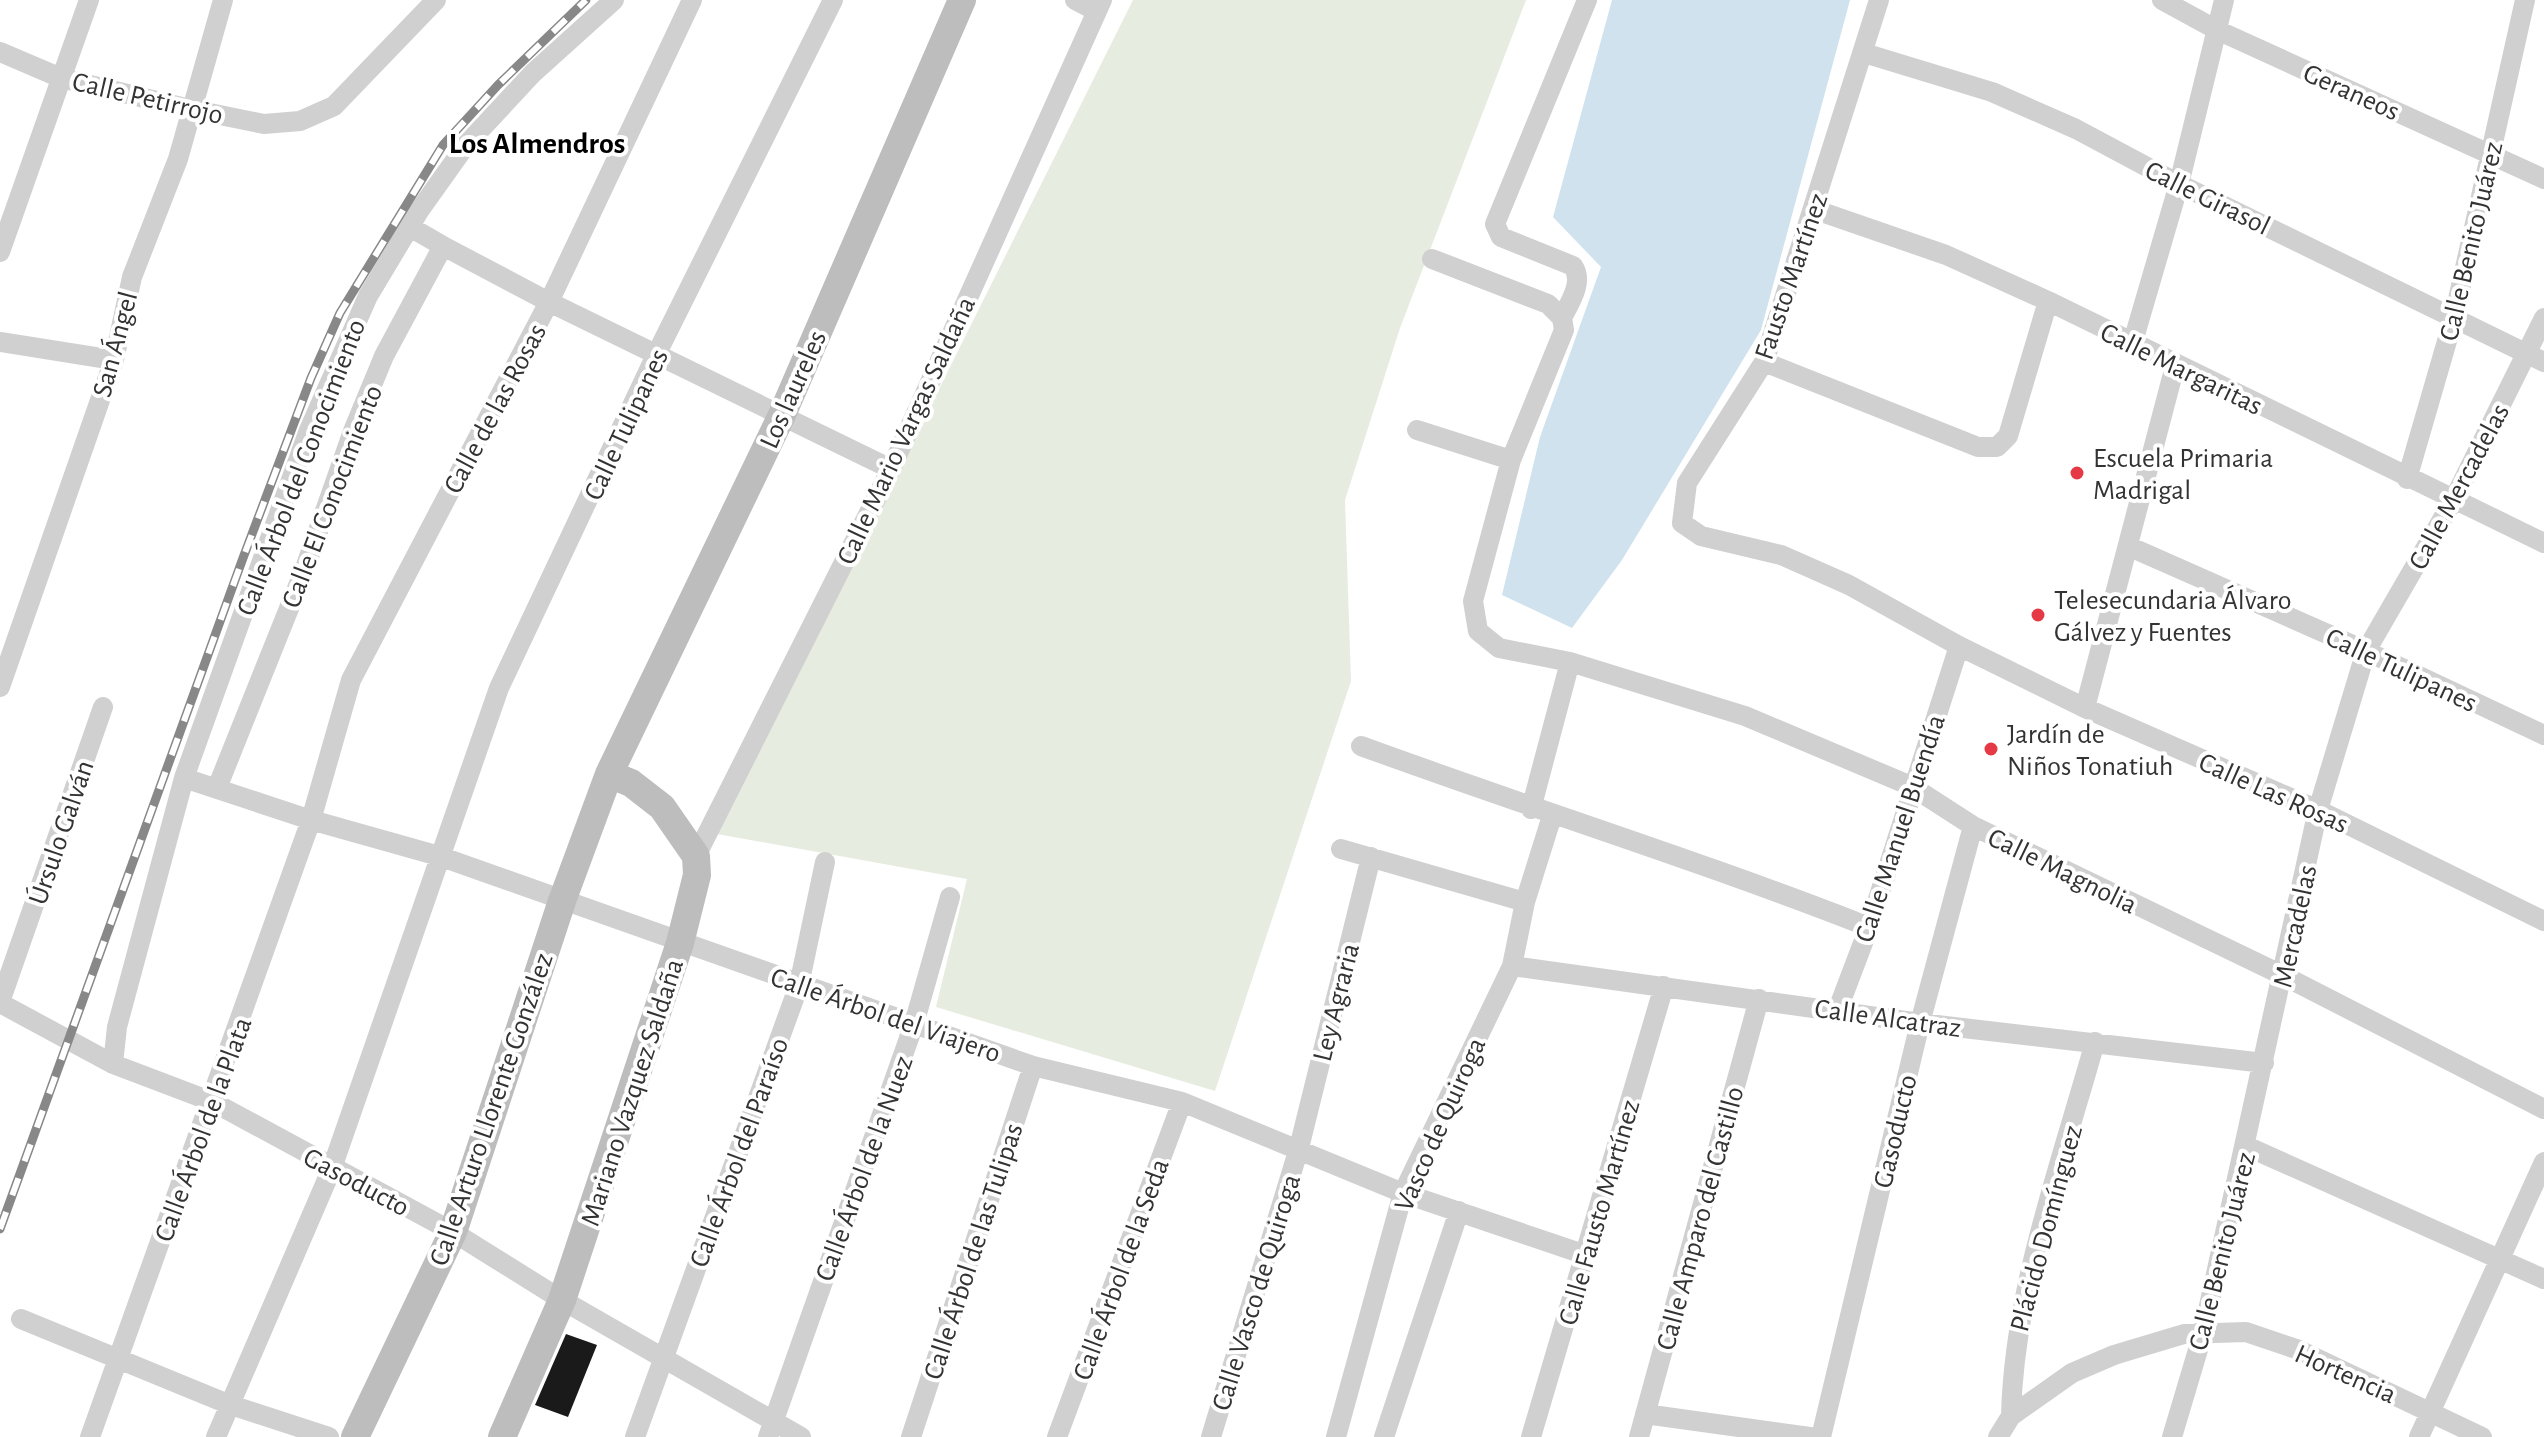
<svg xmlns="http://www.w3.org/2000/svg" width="2544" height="1437" viewBox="0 0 2544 1437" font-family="'Alegreya Sans',sans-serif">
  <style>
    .green { fill: #e6ecdf }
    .water { fill: #cfe2ee }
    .building { fill: #1a1a1a }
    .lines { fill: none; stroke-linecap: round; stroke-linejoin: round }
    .street { stroke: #d0d0d0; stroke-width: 20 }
    .secondary { stroke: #bdbdbd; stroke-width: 28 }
    .rail-casing { stroke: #888; stroke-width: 9 }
    .rail { stroke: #fff; stroke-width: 6; stroke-dasharray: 18; stroke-linecap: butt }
    .poi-dot { fill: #e63946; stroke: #fff; stroke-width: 3 }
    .labels { text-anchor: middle; stroke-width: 8; stroke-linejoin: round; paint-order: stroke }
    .street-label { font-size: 28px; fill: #333; stroke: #fff }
    .poi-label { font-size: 28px; fill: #333; stroke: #fff; text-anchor: start }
    .neighbourhood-label { font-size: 30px; font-weight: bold; fill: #000; stroke: #fff }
  </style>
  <rect width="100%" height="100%" fill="#fff"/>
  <path class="green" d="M1133 0H1526L1400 328 1345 500 1351 681 1215 1091 936 1007 967 879 717 834Z"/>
  <path class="water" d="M1612 0H1850L1761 330 1622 560 1572 628 1502 595 1540 437 1601 267 1553 217Z"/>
  <path class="building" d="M566 1334 597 1345 568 1417 535 1405Z"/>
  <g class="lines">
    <path class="street" d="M1075 0 1096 11
      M1879 0 1764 362 1687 483 1682 523 1701 536 1781 555 1849 585 1959 646 2085 708 2318 810 2544 921
      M2162 0 2217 30 2544 179
      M0 52 61 78 190 109 264 124 300 121 334 106 436 0
      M1864 53 1992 92 2076 129 2179 184 2544 362
      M1813 209 1946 255 2048 301 2544 543
      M443 246 549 302 891 469
      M0 252 89 0
      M1432 259 1548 304 1562 318 1564 330 1511 460 1473 601 1478 631 1499 648 1570 662 1745 716 1911 786 1973 826 2284 976 2544 1109
      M1562 318C1570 302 1584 282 1573 266L1501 237 1495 224 1587 0
      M0 342 114 360
      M2132 345 2179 184 2224 0
      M1764 362 1978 447H1997L2008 436 2048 301
      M1417 430 1511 460
      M2407 479 2454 317 2525 0
      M2128 546 2366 651 2544 735
      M0 687 114 360 132 277 178 159 223 0
      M2085 708 2175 366
      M1361 746C1530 808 1701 861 1869 927
      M184 778 311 820 439 856 1033 1066 1182 1102 1403 1193 1586 1255
      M217 788 304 571 353 431 384 356 443 246 410 227
      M1531 809 1570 662
      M1341 849 1525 902
      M696 856 891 469 1102 0
      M1512 966 1920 1023 2264 1063
      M0 1002 103 707
      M0 1003 113 1064 213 1102 453 1232 562 1300 801 1437
      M1838 1009 1869 927 1959 646
      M113 1064 117 1027 184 778 309 430 368 296 419 211 466 145 533 73 614 0
      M2246 1146 2544 1279
      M21 1319 228 1404 329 1437
      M1645 1414 1810 1437
      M2011 1416C2014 1289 2061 1164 2095 1042
      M90 1437 311 820 351 680 549 302 692 0
      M216 1437 332 1168 499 688 656 355 833 0
      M635 1437 799 985 825 862
      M768 1437 914 1024 950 897
      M911 1437 1033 1066
      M1057 1437 1182 1102
      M1211 1437 1299 1148 1371 857
      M1336 1437 1403 1193 1512 966 1525 902 1552 816
      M1384 1437 1459 1211
      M1531 1437 1664 986
      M1639 1437 1759 999
      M1821 1437 1920 1023 1973 826
      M1998 1437 2011 1416 2072 1373 2114 1355 2184 1334 2246 1332 2299 1350 2482 1437
      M2172 1437 2203 1333 2318 810 2366 651 2454 499 2544 318
      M2419 1437 2544 1162"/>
    <path class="secondary" d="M355 1437 453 1232 562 901 609 774 781 417 962 0
      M502 1437 562 1300 680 943 697 875 696 856 662 807 631 783 609 774"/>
    <g class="rail-casing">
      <path id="rail" d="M0 1229 243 558 311 378 340 313 443 145 498 85 586 0"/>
    </g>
    <use href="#rail" class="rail"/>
  </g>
  <g class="poi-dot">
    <circle cx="2077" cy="473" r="8"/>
    <circle cx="2038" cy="615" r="8"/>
    <circle cx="1991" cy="749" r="8"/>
  </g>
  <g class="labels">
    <g class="street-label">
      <text transform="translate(2352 91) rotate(24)" y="10">Geraneos</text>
      <text transform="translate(148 97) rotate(13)" y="10">Calle Petirrojo</text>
      <text transform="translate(2208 197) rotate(26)" y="10">Calle Girasol</text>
      <text transform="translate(2470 241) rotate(-77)" y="10">Calle Benito Juárez</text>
      <text transform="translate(1790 276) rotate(-71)" y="10">Fausto Martínez</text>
      <text transform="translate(114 344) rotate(-75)" y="10">San Ángel</text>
      <text transform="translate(2182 368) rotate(26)" y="10">Calle Margaritas</text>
      <text transform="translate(792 389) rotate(-66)" y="10">Los laureles</text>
      <text transform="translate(494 408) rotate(-62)" y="10">Calle de las Rosas</text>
      <text transform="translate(625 424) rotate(-65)" y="10">Calle Tulipanes</text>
      <text transform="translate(905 430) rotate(-65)" y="10">Calle Mario Vargas Saldaña</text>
      <text transform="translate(300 467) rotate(-69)" y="10">Calle Árbol del Conocimiento</text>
      <text transform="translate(2458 486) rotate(-62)" y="10">Calle Mercadelas</text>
      <text transform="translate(331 496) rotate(-69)" y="10">Calle El Conocimiento</text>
      <text transform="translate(2402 669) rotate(25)" y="10">Calle Tulipanes</text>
      <text transform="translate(2274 792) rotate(24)" y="10">Calle Las Rosas</text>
      <text transform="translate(1899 828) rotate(-72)" y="10">Calle Manuel Buendía</text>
      <text transform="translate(60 832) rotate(-71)" y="10">Úrsulo Galván</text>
      <text transform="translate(2063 870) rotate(26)" y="10">Calle Magnolia</text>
      <text transform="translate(2294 926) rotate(-78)" y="10">Mercadelas</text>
      <text transform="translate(1335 1002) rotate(-76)" y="10">Ley Agraria</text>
      <text transform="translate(886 1014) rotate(19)" y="10">Calle Árbol del Viajero</text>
      <text transform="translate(1888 1017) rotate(8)" y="10">Calle Alcatraz</text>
      <text transform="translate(631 1092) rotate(-72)" y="10">Mariano Vazquez Saldaña</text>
      <text transform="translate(490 1109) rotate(-71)" y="10">Calle Arturo Llorente González</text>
      <text transform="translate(1439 1124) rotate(-66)" y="10">Vasco de Quiroga</text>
      <text transform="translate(202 1129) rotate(-70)" y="10">Calle Árbol de la Plata</text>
      <text transform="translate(1894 1131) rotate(-77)" y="10">Gasoducto</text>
      <text transform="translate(738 1152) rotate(-70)" y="10">Calle Árbol del Paraíso</text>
      <text transform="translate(863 1168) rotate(-70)" y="10">Calle Árbol de la Nuez</text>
      <text transform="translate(357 1181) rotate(28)" y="10">Gasoducto</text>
      <text transform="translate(1598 1212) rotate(-74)" y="10">Calle Fausto Martínez</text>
      <text transform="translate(1699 1218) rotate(-75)" y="10">Calle Amparo del Castillo</text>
      <text transform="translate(2045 1228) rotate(-75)" y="10">Plácido Domínguez</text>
      <text transform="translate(972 1251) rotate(-72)" y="10">Calle Árbol de las Tulipas</text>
      <text transform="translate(2221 1251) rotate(-76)" y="10">Calle Benito Juárez</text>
      <text transform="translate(1120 1269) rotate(-70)" y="10">Calle Árbol de la Seda</text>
      <text transform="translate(1255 1292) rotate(-73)" y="10">Calle Vasco de Quiroga</text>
      <text transform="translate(2346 1373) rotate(24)" y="10">Hortencia</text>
    </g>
    <g class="poi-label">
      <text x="2093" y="467">Escuela Primaria<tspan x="2093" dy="32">Madrigal</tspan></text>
      <text x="2054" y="609">Telesecundaria Álvaro<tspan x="2054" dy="32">Gálvez y Fuentes</tspan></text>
      <text x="2007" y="743">Jardín de<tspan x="2007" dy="32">Niños Tonatiuh</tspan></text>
    </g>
    <g class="neighbourhood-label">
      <text x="537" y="153">Los Almendros</text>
    </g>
  </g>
</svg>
